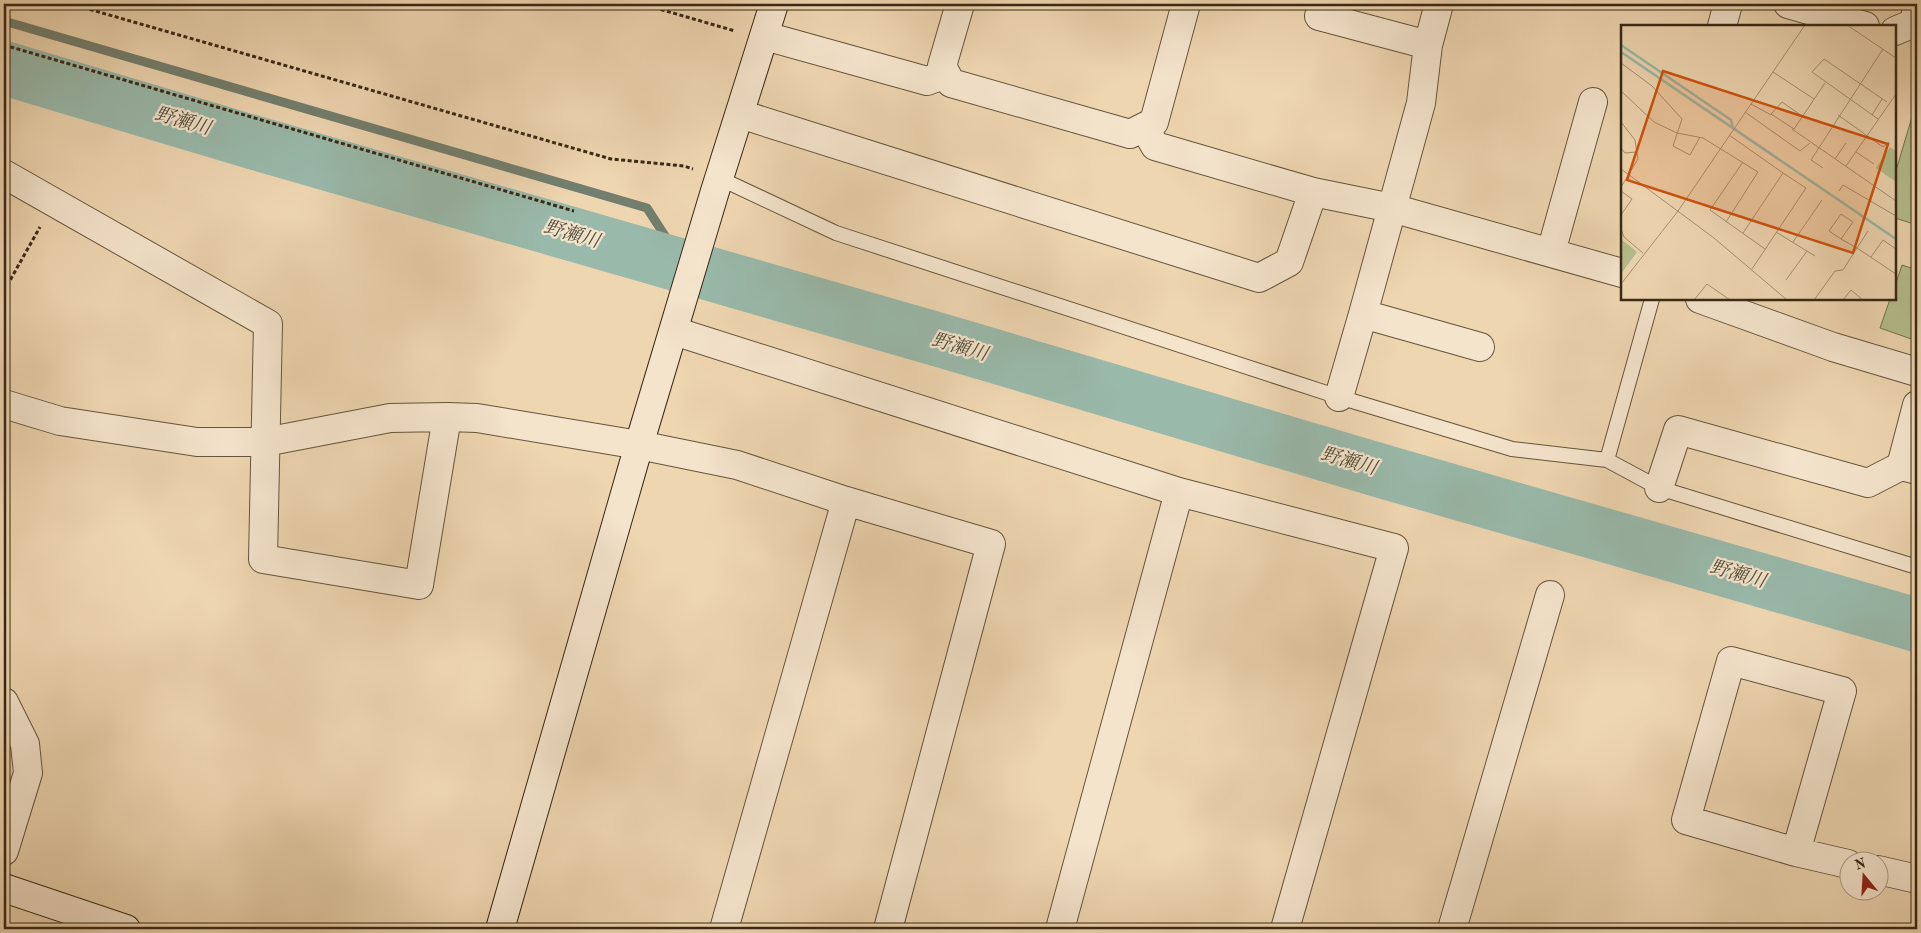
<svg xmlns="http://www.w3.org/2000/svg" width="1921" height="933" viewBox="0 0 1921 933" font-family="'Old Standard TT','Noto Serif JP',serif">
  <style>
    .green { fill: #b5be8e; stroke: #767352 }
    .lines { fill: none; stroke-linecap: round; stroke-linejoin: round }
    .stream { stroke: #727f6e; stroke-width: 9 }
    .river { stroke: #99b9aa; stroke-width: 54 }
    .lane-casing { stroke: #66543c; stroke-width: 16 }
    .street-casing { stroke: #66543c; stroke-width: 30 }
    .secondary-casing { stroke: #382815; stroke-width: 30 }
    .path { stroke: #382815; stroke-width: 3; stroke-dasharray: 4 2.5; stroke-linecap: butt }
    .lane { stroke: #f4e4cc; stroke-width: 14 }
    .street { stroke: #f4e4cc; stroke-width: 28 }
    .secondary { stroke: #f4e4cc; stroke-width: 28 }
    .labels { text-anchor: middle; stroke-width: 4.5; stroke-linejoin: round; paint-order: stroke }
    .water-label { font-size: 19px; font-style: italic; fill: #504c3a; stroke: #f4e4cc }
    .inset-river { fill: none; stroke: #99b9aa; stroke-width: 2.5 }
    .inset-road { fill: none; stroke: #a59073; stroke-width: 1 }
    .view { fill: #ce520d; fill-opacity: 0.15; stroke: #ce520d; stroke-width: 2.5 }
    .inset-edge { fill: none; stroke: #382815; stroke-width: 2.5 }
  </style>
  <rect width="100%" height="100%" fill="#eed6b1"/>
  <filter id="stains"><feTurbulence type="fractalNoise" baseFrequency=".004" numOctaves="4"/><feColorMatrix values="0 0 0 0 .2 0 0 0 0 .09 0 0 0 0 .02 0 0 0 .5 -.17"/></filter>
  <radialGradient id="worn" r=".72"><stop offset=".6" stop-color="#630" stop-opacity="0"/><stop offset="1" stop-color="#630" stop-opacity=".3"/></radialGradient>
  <path class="green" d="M1917 100V225L1895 218V174Z
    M1902 265 1917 270V341L1880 328 1890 299H1895V286Z"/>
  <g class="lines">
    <path class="stream" d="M4 21 647 208 685 267"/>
    <path class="river" d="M4 68 259 144 950 343 1385 472 1917 625"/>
    <g class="lane-casing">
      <path id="lane" d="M719 178 836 233 1339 397 1512 449 1607 460 1652 299
        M1607 460 1659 488 1917 567"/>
    </g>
    <g class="street-casing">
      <path id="street" d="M960 4 942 66 951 83 1130 134 1154 122 1186 4
        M1439 4 1428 45 1421 103 1363 314 1480 347
        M1788 4 1865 26
        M1319 16 1428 45
        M1722 26 1728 4
        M1895 31 1914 23 1917 8
        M765 36 927 81 946 74
        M740 114 1259 278 1289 262 1313 192
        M1144 127 1155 146 1313 192 1392 208 1622 273
        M4 174 268 324 263 559 419 585 447 417
        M1551 252 1593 102
        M1700 299 1833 347 1917 372
        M674 331 1179 492 1060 929
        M1339 397 1363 314
        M4 404 60 421 197 442H265L390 418 447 417 477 418 639 445 737 465 846 501 991 544 888 929
        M1901 466 1917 405
        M1659 488 1678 430 1868 483 1901 466 1917 470
        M1179 492 1394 548 1285 929
        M4 702 25 744 28 773 4 851
        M1796 852 1842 691 1731 661 1686 820 1796 852 1848 864
        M1878 870 1917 879
        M724 929 846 501
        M1452 929 1550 595"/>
    </g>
    <g class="secondary-casing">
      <path id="secondary" d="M4 888 126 929
        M500 929 639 445 715 191 774 4"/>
    </g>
    <path class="path" d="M71 4 611 159 684 166 693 169
      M642 4 735 31
      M4 45 574 211
      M4 291 40 227"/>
    <use href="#lane" class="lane"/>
    <use href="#street" class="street"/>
    <use href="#secondary" class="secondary"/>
  </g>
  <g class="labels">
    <g class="water-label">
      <text transform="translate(183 120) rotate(16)" y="7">野瀬川</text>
      <text transform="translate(572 233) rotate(16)" y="7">野瀬川</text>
      <text transform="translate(960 346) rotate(16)" y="7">野瀬川</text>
      <text transform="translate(1349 460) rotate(16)" y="7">野瀬川</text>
      <text transform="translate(1738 573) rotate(16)" y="7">野瀬川</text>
    </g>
  </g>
  <g transform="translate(1621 25)">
    <rect width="275" height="275" fill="#eed6b1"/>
    <path d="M269 122 275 126V157L255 143ZM0 214 16 227 0 249Z" fill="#b5be8e"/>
    <path class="inset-river" d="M0 20 110 95 112 103M0 27 275 214"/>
    <path class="inset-road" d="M226 0 275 33M0 38 31 61 61 94 52 121 69 130 79 112M152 47 193 74M0 66 33 97 56 108 82 113 137 147 105 197M130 79 150 90M124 87 179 126 189 118M217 90 262 122 268 117M251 90 261 74M181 91 161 77 150 89 173 104 204 58M257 94 191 47 203 34 266 77M0 97 14 115 17 134 0 162M171 104 275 176M108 110 162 148 122 208M0 123 4 128 15 127M235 127 253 139M214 134 225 118M122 137 89 185 144 224M225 141 275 69M202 143 190 135 262 24M0 144 93 213 166 275M0 166 11 174 0 190M218 166 222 160 275 191M0 204 3 212 22 228M155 207 194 231M220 214 208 206 220 189 232 197 220 214 236 223 247 206M172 217 201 175M250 232 262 215 275 224M131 244 185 163 162 148M165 255 186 226M0 259 57 186 184 0M73 275 86 259 109 275M193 275 214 246 222 245 236 223 275 249M222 275 230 265 242 275"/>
    <path class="view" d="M42 46 267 119 232 228 6 155Z"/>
    <rect width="275" height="275" class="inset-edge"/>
  </g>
  <rect width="1921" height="933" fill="none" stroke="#eed6b1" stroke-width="20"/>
  <rect x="5" y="5" width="1911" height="923" fill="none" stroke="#382815" stroke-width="2.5"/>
  <rect x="10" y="10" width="1901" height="913" fill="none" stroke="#382815"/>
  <g transform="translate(1864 876) rotate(342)"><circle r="24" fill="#f4e4cc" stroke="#a99983"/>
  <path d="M0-4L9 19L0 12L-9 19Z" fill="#8f2418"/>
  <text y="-8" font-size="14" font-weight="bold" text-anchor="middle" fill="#382815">N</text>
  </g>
  <rect width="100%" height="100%" filter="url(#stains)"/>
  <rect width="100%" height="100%" fill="url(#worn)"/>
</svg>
